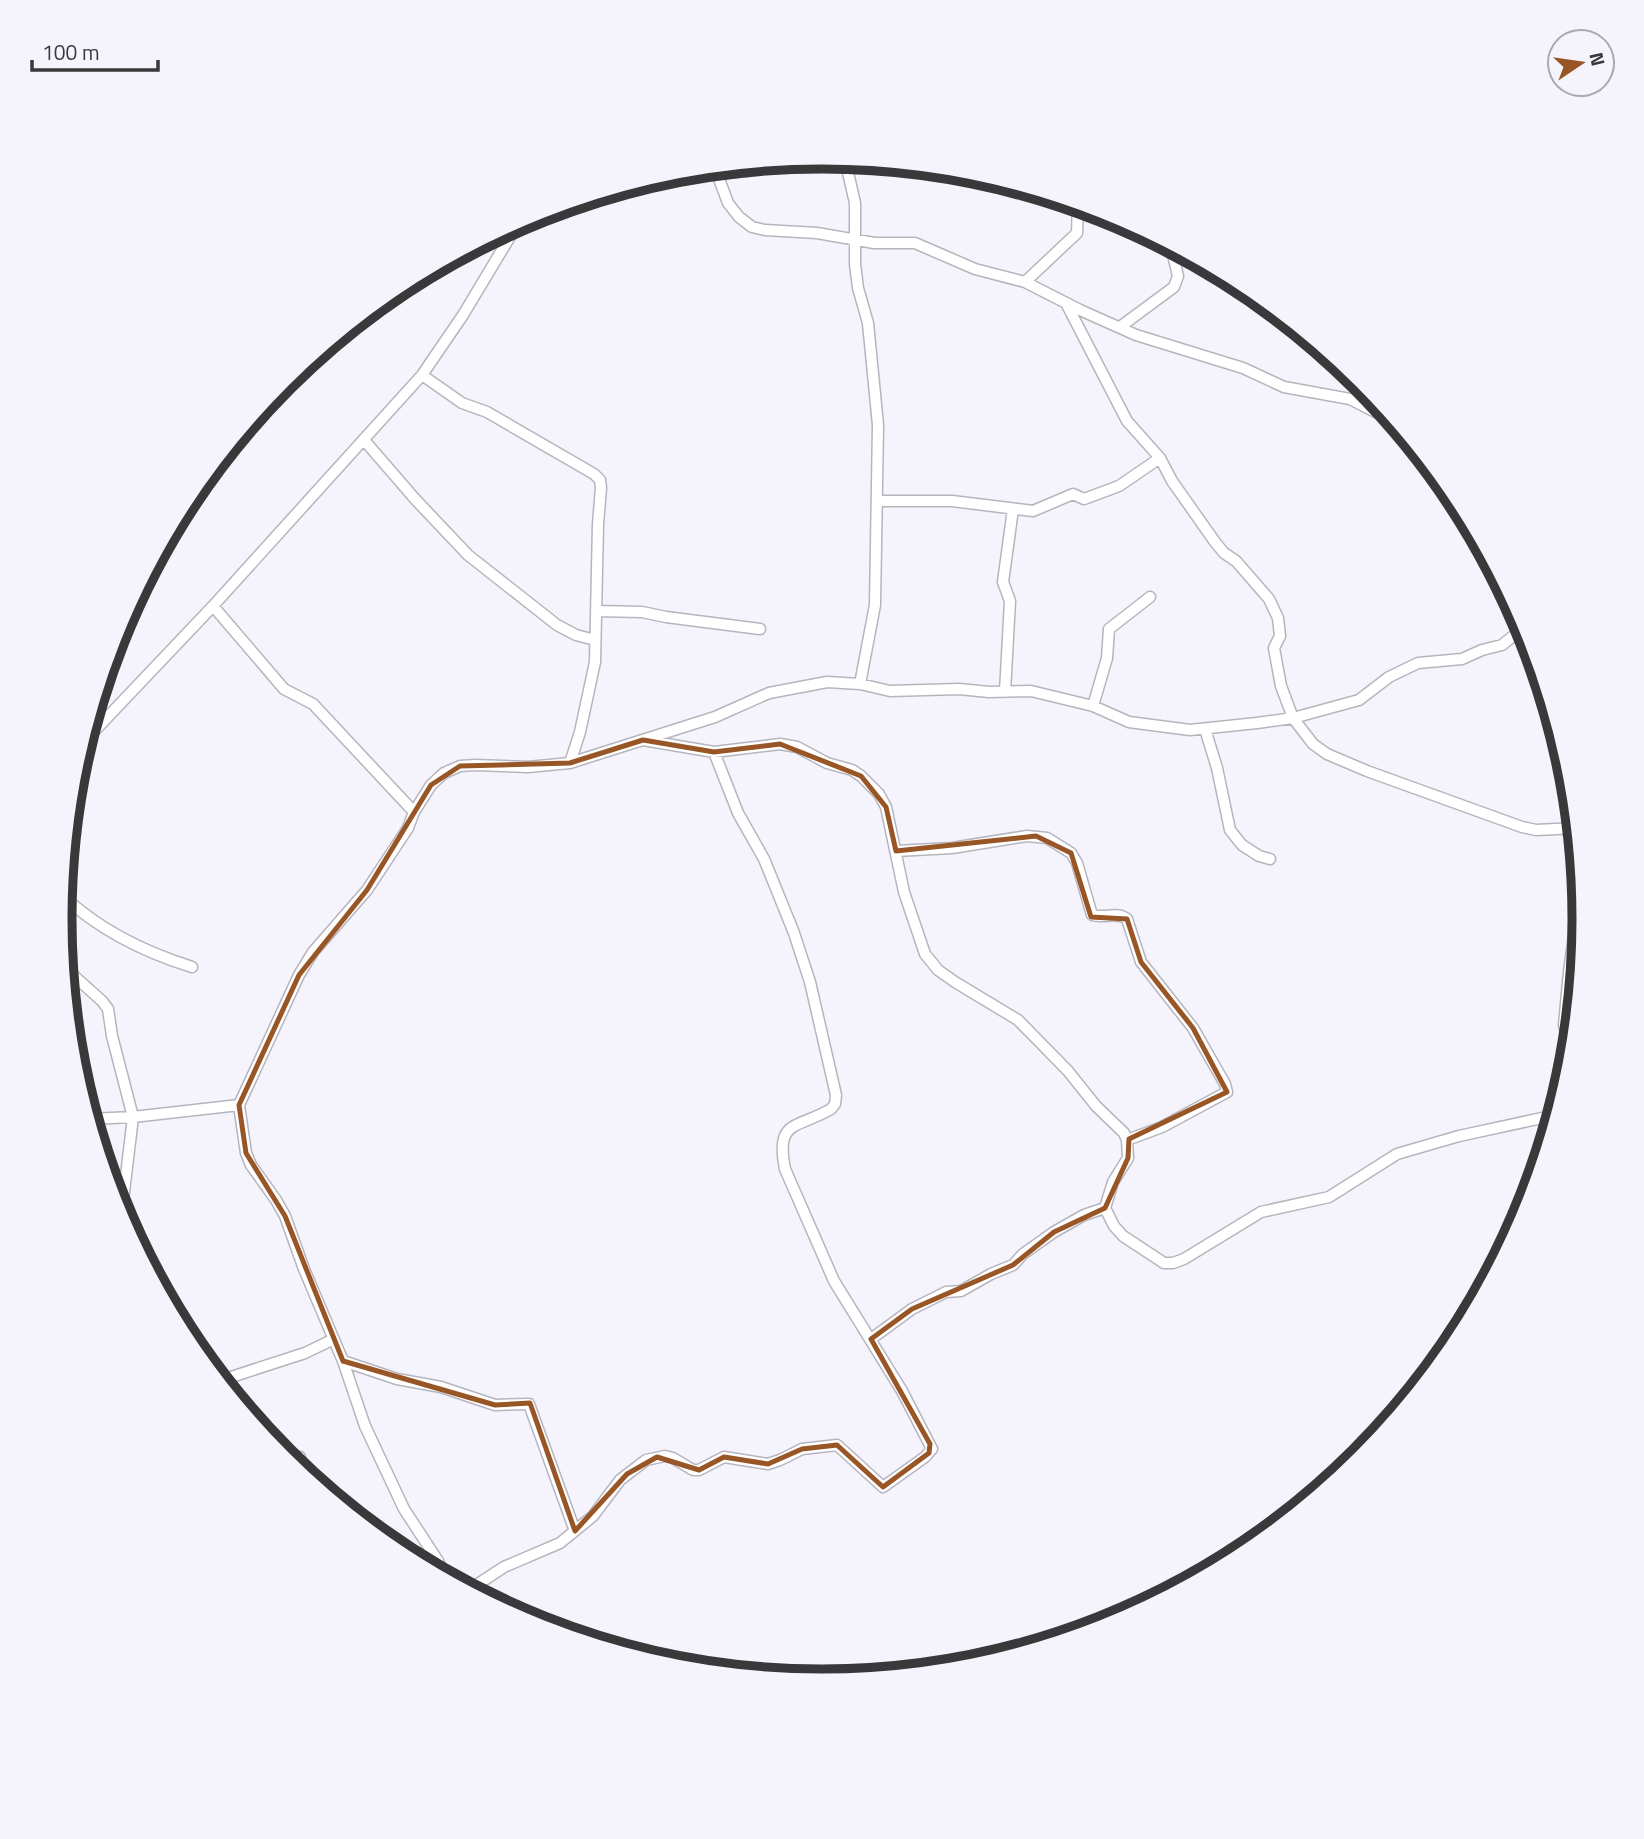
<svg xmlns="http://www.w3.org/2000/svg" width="1644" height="1839" viewBox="0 0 1644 1839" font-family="'Titillium Web',sans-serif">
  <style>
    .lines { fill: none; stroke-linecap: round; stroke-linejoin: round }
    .minor-casing { stroke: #b6b5be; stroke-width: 13 }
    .minor { stroke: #fff; stroke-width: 10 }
    .marked { fill: none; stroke: #985526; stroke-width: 5; stroke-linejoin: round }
    .rim { fill: none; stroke: #39393c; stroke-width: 9 }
  </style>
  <rect width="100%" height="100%" fill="#f5f4fd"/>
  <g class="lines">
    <g class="minor-casing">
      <path id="minor" d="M845 159 855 203V264L858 288 868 323 878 425 875 605 860 684
        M715 168 728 203 739 217 752 227 765 230 817 233 874 243H915L975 269 1025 282 1080 310 1136 335 1243 368 1284 387 1350 399 1395 422
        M717 174 748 171 804 159
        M1025 282 1077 233 1078 204
        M1066 303 1127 421 1160 458 1172 481 1215 542 1224 553 1236 561 1269 599 1278 618 1280 636 1274 648 1281 686 1293 718 1313 744 1327 754 1367 771 1522 827 1536 830 1576 828
        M1120 327 1174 287 1178 276 1171 246
        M422 375 462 403 487 412 594 474 600 480 601 488 598 524 595 662 580 732 570 763
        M364 440 415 499 468 555 557 625 576 635 595 640
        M877 501H952L1033 511 1073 494 1084 499 1119 486 1160 458
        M213 606 284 689 313 704 414 812
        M596 611 642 612 666 617 760 629
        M1005 692 1010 601 1003 582 1013 509
        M1093 706 1107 658 1109 629 1150 597
        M1205 729 1217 768 1230 830 1242 845 1259 856 1270 859
        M643 740 714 752 780 744 797 747 827 763 852 770 861 776 879 794 886 807 904 892 925 954 938 970 955 982 1018 1020 1068 1071 1096 1106 1124 1133 1127 1140 1128 1158 1113 1182 1105 1208 1114 1226 1123 1236 1164 1263H1173L1184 1259 1261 1212 1329 1197 1397 1154 1459 1136 1556 1115
        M82 744 213 606 422 375 463 315 520 220
        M896 851 952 848 1027 836 1047 838 1071 853 1077 863 1092 915C1103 919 1118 911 1127 919L1141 962 1193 1028 1225 1084 1227 1092 1162 1127 1127 1140
        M62 895C99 930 144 952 192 967
        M64 967 102 1001 108 1009 112 1036 133 1117 121 1217
        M1571 1051 1564 1025 1569 972 1581 882
        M90 1119 133 1117 239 1105
        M871 1339 912 1309 946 1292 961 1291 991 1274 1013 1265 1023 1254 1054 1232 1084 1215 1105 1208
        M343 1361 397 1379 441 1387 495 1405 529 1404 575 1531
        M219 1381 305 1353 334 1339
        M291 1465 300 1457
        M446 1579 438 1561 404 1509 365 1426 343 1361 304 1269 285 1216 276 1200 251 1165 246 1153 239 1105 299 975 313 952 367 890 408 828 414 812 431 785 444 773 460 766 475 765 528 767 570 763 715 717 769 693 827 682 860 684 890 691 959 689 989 692 1031 691 1093 706 1129 722 1190 730 1257 723 1293 718 1359 700 1389 677 1418 663 1462 659 1482 650 1502 645 1517 633
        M466 1590 475 1586 504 1567 560 1543 593 1516 620 1480 646 1460 665 1456 673 1458 693 1470H699L724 1457 768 1464 780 1460 802 1449 837 1445 883 1487 925 1457 932 1449 902 1391 834 1281 785 1169C775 1119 797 1129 831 1109L835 1104 836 1095 810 982 794 933 764 859 738 813 714 752"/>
    </g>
    <use href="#minor" class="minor"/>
  </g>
  <path class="marked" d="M643 740 714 752 780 744 861 776 886 807 896 851 1036 836 1071 853 1091 917 1127 919 1141 962 1193 1028 1227 1092 1129 1139 1128 1158 1105 1208 1054 1232 1013 1265 912 1309 871 1339 930 1444 929 1453 883 1487 837 1445 802 1449 768 1464 724 1457 699 1470 657 1457 627 1474 575 1531 530 1403 495 1405 343 1361 285 1216 246 1153 239 1105 299 975 367 890 431 785 460 766 570 763Z"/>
  <path d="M0 0H1644V1839H0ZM72 919a750 750 0 1 1 1500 0a750 750 0 1 1-1500 0Z" fill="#f5f4fd" fill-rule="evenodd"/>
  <path class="rim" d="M72 919a750 750 0 1 1 1500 0a750 750 0 1 1-1500 0Z"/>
  <g transform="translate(1581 63) rotate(77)"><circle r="33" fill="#f5f4fd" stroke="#aaa9b0" stroke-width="2"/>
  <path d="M0-5L12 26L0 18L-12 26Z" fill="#985526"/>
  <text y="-10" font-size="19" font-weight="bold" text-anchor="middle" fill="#39393c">N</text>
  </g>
  <path d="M32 60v10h126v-10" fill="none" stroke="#39393c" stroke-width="3.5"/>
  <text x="42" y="60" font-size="21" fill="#39393c" stroke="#f5f4fd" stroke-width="5" paint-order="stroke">100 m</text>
</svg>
